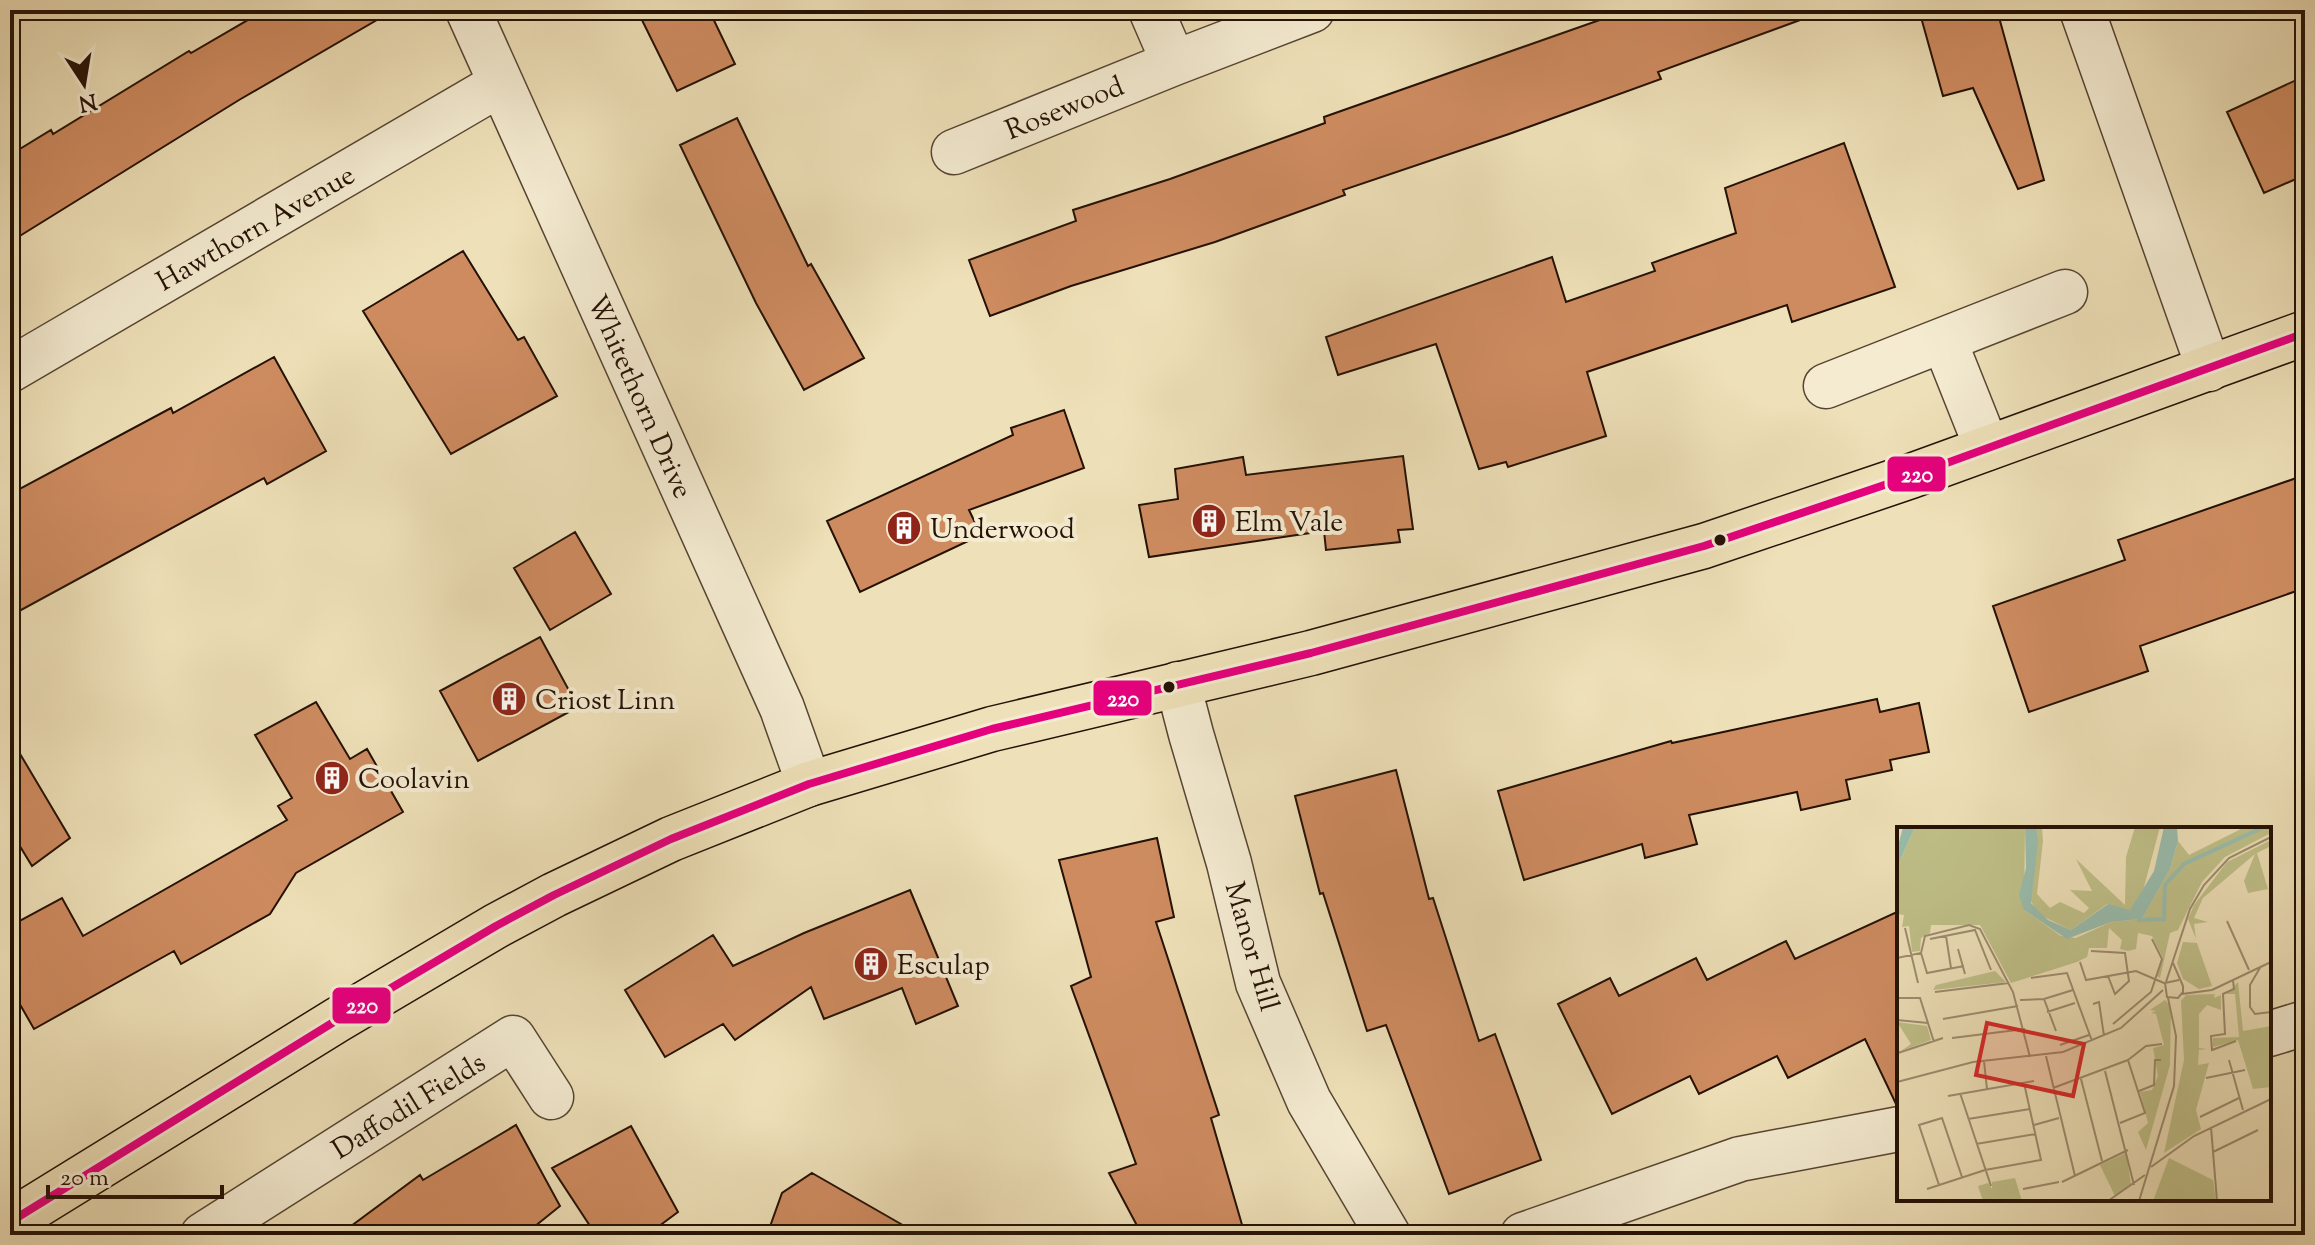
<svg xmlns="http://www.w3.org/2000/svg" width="2315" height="1245" viewBox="0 0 2315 1245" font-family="'Sorts Mill Goudy',serif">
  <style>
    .building { fill: #ce8b60; stroke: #241105; stroke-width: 2 }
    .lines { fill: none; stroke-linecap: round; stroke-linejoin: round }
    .minor-casing { stroke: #564532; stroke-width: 47 }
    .major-casing { stroke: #241105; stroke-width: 47 }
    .minor { stroke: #f4ebd1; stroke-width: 44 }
    .major { stroke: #eee0b8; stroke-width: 44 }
    .bus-1-casing { stroke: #f4ebd1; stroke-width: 14 }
    .bus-1 { stroke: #e5007d; stroke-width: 8 }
    .bus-dot { fill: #241105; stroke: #f4ebd1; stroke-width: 3 }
    .labels { text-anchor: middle; stroke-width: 8; stroke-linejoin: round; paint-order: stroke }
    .street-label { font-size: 28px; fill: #241105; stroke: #f4ebd1 }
    .poi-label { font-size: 28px; fill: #241105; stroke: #f4ebd1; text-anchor: start }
    .inset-river { fill: none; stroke: #99bdad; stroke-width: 4 }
    .inset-road { fill: none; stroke: #9d8d70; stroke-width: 2 }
    .view { fill: #d62828; fill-opacity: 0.15; stroke: #d62828; stroke-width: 4 }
    .inset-edge { fill: none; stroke: #241105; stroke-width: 4 }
    .line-badge { stroke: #f4ebd1; stroke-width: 3 }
    .badge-label { font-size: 22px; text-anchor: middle; font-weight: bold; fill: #fff }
  </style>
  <rect width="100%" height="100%" fill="#eee0b8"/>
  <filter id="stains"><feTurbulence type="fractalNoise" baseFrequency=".0025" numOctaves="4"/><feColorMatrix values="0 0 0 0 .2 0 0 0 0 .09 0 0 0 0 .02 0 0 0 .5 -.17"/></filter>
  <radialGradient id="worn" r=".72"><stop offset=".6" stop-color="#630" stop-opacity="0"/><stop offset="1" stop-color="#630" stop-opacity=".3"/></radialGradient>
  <path class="building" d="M265 10H394L239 100 10 242V155L51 130 53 134 189 51 191 53Z
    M637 10H709L735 64 677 91Z
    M1628 10H1810L1811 16 1658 72 1661 79 1509 134 1343 190 1345 195 1215 242 1071 286 990 316 969 260 1076 221 1073 210 1170 179 1325 123 1324 117Z
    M1919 10H1997L2044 180 2018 189 1973 88 1943 96Z
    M2305 76V175L2264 193 2227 112Z
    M737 118 808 266 811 264 864 358 804 390 756 303 680 145Z
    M1844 143 1895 287 1792 322 1787 305 1587 372 1606 436 1508 467 1506 462 1479 469 1436 344 1338 375 1326 337 1552 257 1566 302 1655 271 1652 263 1736 233 1725 188Z
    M463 251 518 340 524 337 557 396 451 454 363 311Z
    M274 357 326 451 267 484 264 478 10 616V494L171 408 173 413Z
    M1064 410 1084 468 969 510 981 535 860 592 827 521 1013 435 1011 428Z
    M1403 456 1413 529 1398 530 1400 542 1326 550 1324 531 1149 557 1139 505 1178 499 1175 469 1243 457 1246 475Z
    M2305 475V588L2140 646 2148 671 2029 712 1993 606 2125 560 2118 540Z
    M575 532 611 594 550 630 514 568Z
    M540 637 578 707 478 761 440 691Z
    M1877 699 1880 712 1919 703 1929 752 1890 760 1892 770 1846 780 1850 799 1801 810 1797 792 1689 815 1697 844 1645 858 1642 844 1524 880 1498 791 1671 741 1672 743Z
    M316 702 350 759 367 749 403 812 296 873 270 914 181 964 174 951 34 1029 10 987V926L62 898 83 936 287 820 278 806 292 798 255 735Z
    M10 737 70 838 32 866 10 830Z
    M1396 770 1429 899 1433 898 1479 1041 1495 1034 1541 1160 1449 1194 1386 1025 1367 1031 1323 893 1320 894 1295 796Z
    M1157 838 1174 917 1156 922 1219 1115 1211 1118 1245 1235H1142L1109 1173 1136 1164 1071 986 1091 977 1059 860Z
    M910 890 958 1006 916 1024 902 988 824 1019 811 987 735 1040 723 1024 665 1057 625 990 713 935 733 966 804 933Z
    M1899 911V1105L1896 1104 1865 1039 1788 1078 1777 1056 1699 1094 1690 1076 1612 1114 1558 1004 1610 978 1619 996 1696 958 1707 980 1786 941 1795 959Z
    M516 1125 560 1206 524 1235H339L420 1175 423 1180Z
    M631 1126 678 1212 647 1235H596L552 1168Z
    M812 1173 920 1235H767L782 1193Z"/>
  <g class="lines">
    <g class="minor-casing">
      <path id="minor" d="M468 10 782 708 809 784
        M1151 10 1174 63
        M2082 10 2209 369
        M954 152 1174 63 1312 10
        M1944 340 1987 448
        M10 370 500 84
        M1826 386 2065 292
        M1178 684 1191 734 1229 863 1258 983 1309 1101 1388 1235
        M2269 1034 2305 1023
        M203 1235 513 1038 551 1097
        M1523 1235 1740 1159 1899 1129"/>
    </g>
    <g class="major-casing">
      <path id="major" d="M10 1222 337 1020 496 926 554 895 671 839 809 784 992 729 1311 653 1704 546 1911 476 2305 333"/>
    </g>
    <use href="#minor" class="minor"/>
    <use href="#major" class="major"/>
    <g class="bus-1-casing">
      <path id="bus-1" d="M10 1222 337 1020 496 926 554 895 671 839 809 784 992 729 1311 653 1704 546 1911 476 2305 333"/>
    </g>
    <use href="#bus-1" class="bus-1"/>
  </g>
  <defs>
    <g id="building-disc" transform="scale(1.8)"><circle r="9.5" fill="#8f2418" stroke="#f4ebd1"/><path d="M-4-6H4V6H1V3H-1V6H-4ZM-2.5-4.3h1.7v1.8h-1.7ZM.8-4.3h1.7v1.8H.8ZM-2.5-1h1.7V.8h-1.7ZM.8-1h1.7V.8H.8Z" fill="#fff"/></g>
  </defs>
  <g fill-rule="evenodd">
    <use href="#building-disc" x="1209" y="521"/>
    <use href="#building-disc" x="904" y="528"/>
    <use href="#building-disc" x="509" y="699"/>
    <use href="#building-disc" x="332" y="778"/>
    <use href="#building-disc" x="871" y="964"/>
  </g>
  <g class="bus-dot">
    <circle cx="1720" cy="540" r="7"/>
    <circle cx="1169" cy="687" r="7"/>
  </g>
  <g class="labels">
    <g class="street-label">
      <text transform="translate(1064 107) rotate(-22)" y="10">Rosewood</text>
      <text transform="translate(255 227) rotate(-30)" y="10">Hawthorn Avenue</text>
      <text transform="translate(641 396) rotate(66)" y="10">Whitethorn Drive</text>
      <text transform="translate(1253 946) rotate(74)" y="10">Manor Hill</text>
      <text transform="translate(408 1105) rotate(-32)" y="10">Daffodil Fields</text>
    </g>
    <g class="poi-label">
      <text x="1235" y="531">Elm Vale</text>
      <text x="930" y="538">Underwood</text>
      <text x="535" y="709">Criost Linn</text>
      <text x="358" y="788">Coolavin</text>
      <text x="897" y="974">Esculap</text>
    </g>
  </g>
  <g transform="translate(1897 827)">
    <rect width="374" height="374" fill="#eee0b8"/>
    <path d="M18 0H128L127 83 164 109 179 111 214 95 245 92 273 42 281 14 292 28 348 0H374V6L328 30 305 55 281 103 273 106 263 151 259 148 266 131 255 109 241 106 239 122 231 124 223 122 225 113 212 101 210 121H192L190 130 180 135 114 156 83 98H34L33 106 24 111 23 124 15 125 12 99 5 100 7 88 0 87V40ZM139 0H145L146 14 140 67 153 81 163 75 187 86 192 81 173 63 195 64 179 32 228 78 229 30 238 0H263L244 71 233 84 210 77 174 103 141 87 133 72ZM374 13V19L360 26 371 62 351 66 347 54 358 27 306 71 297 91 311 95 297 97 299 112 291 92 297 78 330 35ZM286 115 300 116 315 159 302 162 286 152 280 136ZM98 144 109 155 36 163 39 158ZM341 155 346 204 374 199V260L356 262 341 213 316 220V211L342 210 338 167H330ZM318 167 317 171 324 168V183L310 178 302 187V221L310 222 302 223 301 238 312 236 299 283 304 302 267 326 287 233 284 174 289 168ZM268 173 274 180 273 238 249 323 241 305 251 296 243 265 255 263 261 249 256 221 267 218 259 187 254 186 259 184 253 183ZM0 195 30 199 34 213 4 224 14 217ZM229 326 234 357 218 369 203 338ZM272 331 316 353 319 374H256ZM118 351 125 374H86L81 359 91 356 95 362V355Z" fill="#c0c089"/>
    <path d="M6 0H18L0 40V23ZM128 0H139L141 14 134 76 151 93 174 103 211 77 233 83 257 44 267 0H280L281 14 273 42 245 92 214 95 170 112 127 83 122 68 129 41Z" fill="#99bdad"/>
    <path class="inset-river" d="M240 93 267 92 268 58 287 37 367 0"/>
    <path class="inset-road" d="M330 94 352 143M8 101 21 156M49 109 54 141M33 112 78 103 94 143M61 122 68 147M194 124 228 126 232 154 218 167 211 149M24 126 30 146 67 139M0 131 24 126 28 109 72 98 83 102 116 165 133 230M183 135 189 153 239 144 267 156M276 136 286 159V165L281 171 270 170 268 156 282 153M364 139 353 158V180L358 187 374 185M134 151 170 146 195 214M336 153 337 162 326 167 328 207 314 209 315 223 339 214M269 155 293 82 307 58 332 31 374 10M38 165 112 156M285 167 315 163 374 135M2 171H23L37 215M147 172 176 163M123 173 147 172 159 204M196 177 202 175 207 209M150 185 178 176M46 192 121 179M0 193 31 196M216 197 254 165 265 132 255 112M55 211 128 202M163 218 192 208M1 226 46 211M149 229 178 349M332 233 346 283M87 234 90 262M208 244 237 358M309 251 348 243M184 252 205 334M0 255 76 235 166 225 224 201 266 163M156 261 231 233M242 264 257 258 258 233H264M63 266 94 359M51 269 137 254M303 290 342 271M71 292 133 282M223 296 248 286 231 233 249 219 265 217M137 298 162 291M314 300 320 374M79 317 139 307M316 325 361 303M254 340 297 309 374 272M165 355 231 323M42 358 22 298 45 291 65 350M30 362 88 343 144 333 127 256M126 362 162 355M211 374 248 348M242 374 277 259 279 209 271 171"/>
    <path class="view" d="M90 196 187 217 176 269 79 248Z"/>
    <rect width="374" height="374" class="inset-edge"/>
  </g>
  <g class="line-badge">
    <rect x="1886" y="455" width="61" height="38" rx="8" fill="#e5007d"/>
    <rect x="1092" y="679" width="61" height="38" rx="8" fill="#e5007d"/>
    <rect x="331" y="986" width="61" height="39" rx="8" fill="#e5007d"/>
  </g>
  <g class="badge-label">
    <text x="1917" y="482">220</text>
    <text x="1123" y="706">220</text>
    <text x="362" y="1013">220</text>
  </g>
  <rect width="2315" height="1245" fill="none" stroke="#eee0b8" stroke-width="40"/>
  <rect x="12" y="12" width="2291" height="1221" fill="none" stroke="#241105" stroke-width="4"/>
  <rect x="20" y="20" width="2275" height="1205" fill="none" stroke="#241105" stroke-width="2"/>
  <g transform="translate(84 84) rotate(168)" stroke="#f4ebd1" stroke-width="6" paint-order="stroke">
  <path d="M0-6L14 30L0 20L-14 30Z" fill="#241105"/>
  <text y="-12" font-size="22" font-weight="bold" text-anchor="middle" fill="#241105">N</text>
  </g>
  <path d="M48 1185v12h174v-12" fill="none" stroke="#241105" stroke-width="4"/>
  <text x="60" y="1185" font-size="24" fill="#241105" stroke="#f4ebd1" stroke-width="6" paint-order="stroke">20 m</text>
  <rect width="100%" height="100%" filter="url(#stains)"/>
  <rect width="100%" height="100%" fill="url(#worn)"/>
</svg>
